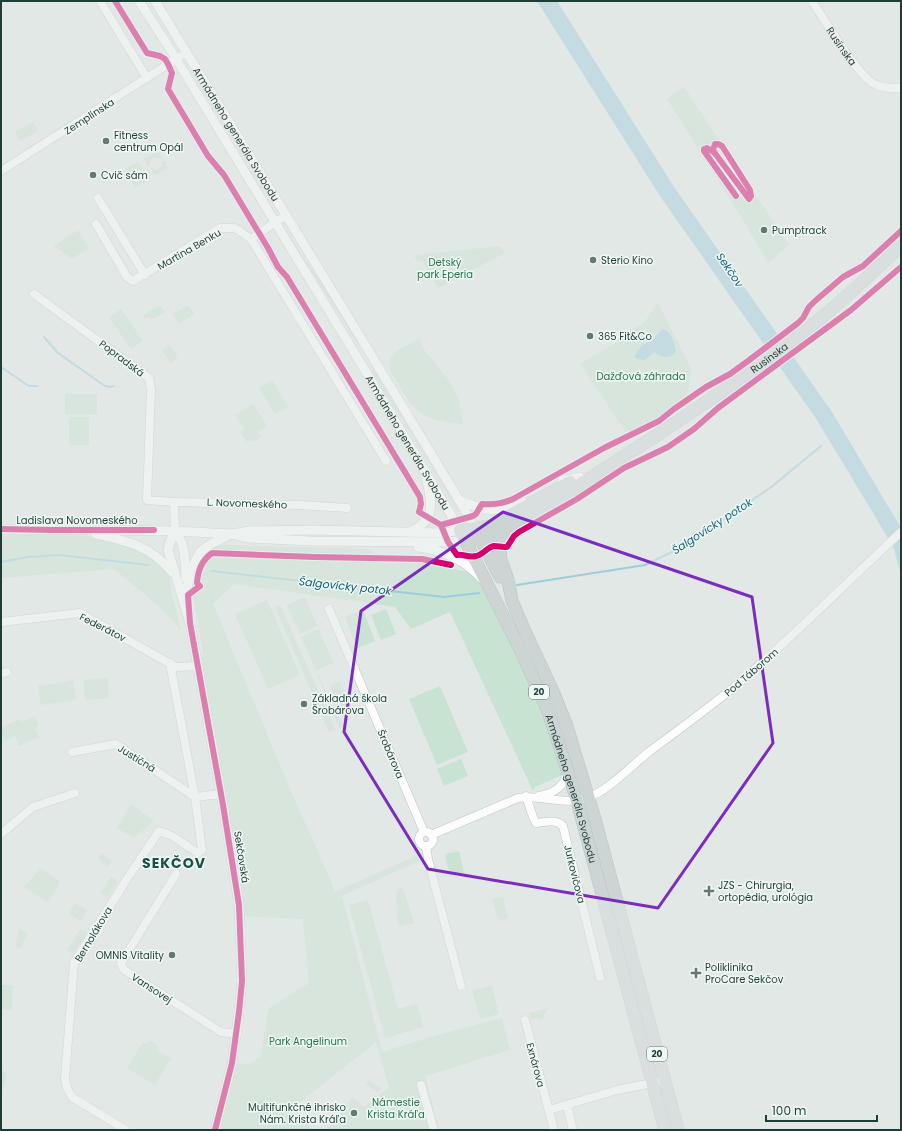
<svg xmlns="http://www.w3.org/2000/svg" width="902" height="1131" viewBox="0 0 902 1131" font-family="Poppins,sans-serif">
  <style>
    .green { fill: #c9e3d3 }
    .water { fill: #9dcddb }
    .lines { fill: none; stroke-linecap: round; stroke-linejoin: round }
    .stream { stroke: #9dcddb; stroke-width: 2 }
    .canal { stroke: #9dcddb; stroke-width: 8 }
    .minor-casing { stroke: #bfc5c3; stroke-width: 9 }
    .tertiary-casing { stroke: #bfc5c3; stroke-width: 10 }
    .primary-casing { stroke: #bbc5c3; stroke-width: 13 }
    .minor { stroke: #fbfcfb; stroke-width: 8 }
    .tertiary { stroke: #fbfcfb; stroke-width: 9 }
    .primary { stroke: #ccd5d4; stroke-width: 12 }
    .cycleway-casing { stroke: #eff8f4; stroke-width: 8 }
    .cycleway { stroke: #d6006c; stroke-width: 6 }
    .marked { fill: none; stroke: #7b2cbf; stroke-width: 3; stroke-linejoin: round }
    .poi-dot { fill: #637974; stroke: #eff8f4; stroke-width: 1.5 }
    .labels { text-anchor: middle; stroke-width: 3; stroke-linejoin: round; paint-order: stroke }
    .shield { fill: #eff8f4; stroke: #5d7570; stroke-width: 1 }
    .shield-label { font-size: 9px; font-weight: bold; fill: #1e3d37 }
    .street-label { font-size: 10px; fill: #1e3d37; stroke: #eff8f4 }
    .poi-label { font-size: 10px; fill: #1e3d37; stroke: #eff8f4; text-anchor: start }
    .park-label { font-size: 10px; fill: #25774d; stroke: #eff8f4 }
    .water-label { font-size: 11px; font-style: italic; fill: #13627e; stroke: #eff8f4 }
    .district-label { font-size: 14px; font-weight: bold; letter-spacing: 1px; fill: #185048; stroke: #eff8f4 }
  </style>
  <rect width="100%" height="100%" fill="#e2e8e6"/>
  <path class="green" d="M684 87 789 245 768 263 740 215 667 99Z
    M33 122 38 131 20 141 15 132Z
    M158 151 162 157 160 159C155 156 152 157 150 162V165L148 166 144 159Z
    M164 161 168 168 154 176 151 169 153 168 156 170 162 166V162Z
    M138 162 143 169 140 170 135 168 130 173V176L128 177 124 170Z
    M144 173 148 180 135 188 131 181 133 180 136 182H139L143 178 142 174Z
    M78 230 89 248 72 259 54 246Z
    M288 235H289L304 259 321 281 360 345 358 344C336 307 310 272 288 235Z
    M500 246 505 253 438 288 423 262 417 261 414 255Z
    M658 303 691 368 689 387 685 396 656 419 633 430 626 432 580 364 622 339 621 336 644 323Z
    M160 305 165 312 151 320 149 317 145 319 143 315Z
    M188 305 194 314 179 324 173 314Z
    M121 309 143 341 131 349 109 317Z
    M419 339 425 351 448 379 458 397 463 424C456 424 449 423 442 421 417 416 410 404 398 383 393 376 388 369 390 361 393 350 410 344 419 339Z
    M170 345 178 358 170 363 162 350Z
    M373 368 459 511 458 512 403 421 373 374 372 369Z
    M272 380 288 407 275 414 259 388Z
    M65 394H97V415L65 414Z
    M253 404 267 426 258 432 261 437 253 442 251 439 247 442 240 432 244 429 235 415Z
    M69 417H89V445H69Z
    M1 526 106 538 141 549 168 568 171 591 181 630 159 606 114 569 1 578Z
    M221 545 368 549 376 554 469 572 492 593 556 737 566 773 535 787 533 791 450 612 411 629 395 607 234 584 213 604 293 796 332 883 334 892 416 856 419 861 342 896 382 1052 441 1034 502 1018 510 1050 425 1076 439 1130H326L352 1097 364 1107 389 1087 376 1042 294 1107 312 1130H218L232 1063 250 1064 260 1057 269 1008 309 983 303 919 241 916 198 668 203 653 191 587 198 561 210 549Z
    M305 597 317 626 300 634 287 605Z
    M267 600 300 675 268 689 235 614Z
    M280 605 335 729 329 732 275 607Z
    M386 609 396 634 381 640 371 615Z
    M363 610 375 641 357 648 345 617Z
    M319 629 333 663 316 670 301 637Z
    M319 675 337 717H339L343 727 339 728 318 676Z
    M108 678 109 698 85 700 84 680Z
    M73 680 76 700 41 705 38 686Z
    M340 682 353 713 342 717 330 686Z
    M440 686 468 752 437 765 409 699Z
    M35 716 39 726 35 728 39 737 19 746 15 736 5 741 1 732V727L20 719 22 722Z
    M461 759 468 776 444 786 437 769Z
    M131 804 154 821 134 838 117 828Z
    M459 851 464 872 450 876 445 854Z
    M102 853 112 862 107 867 98 858Z
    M41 868 60 882 48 903 24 887Z
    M111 877 118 881 108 897 101 893Z
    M401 888 404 891 414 923 398 927 396 893 398 889Z
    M503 897 508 918 501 921 496 915 492 899Z
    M368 900 398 1009 417 1004 423 1027 385 1038 349 905Z
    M75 903 87 910 81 921 69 914Z
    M20 928 28 934 20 949 15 946Z
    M80 929 87 933 73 954 67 950Z
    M1 985H13L12 1010 1 1009Z
    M492 985 499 1014 480 1019 472 991Z
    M548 1008 542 1020 537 1018 531 1020 529 1013Z
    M149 1041H151L158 1046V1048L156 1050 171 1058 155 1085 127 1068 143 1042 147 1045V1043Z
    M1 1071 7 1072 2 1095 1 1094Z
    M368 1080 381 1088 378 1092 366 1084Z"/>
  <path class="water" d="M537 1H557L674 187 832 412 901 528V576L894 549 891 543 817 420 660 196Z
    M662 329C671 330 675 344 676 352 667 360 663 358 654 352L645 360 636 359 635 356C638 349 645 341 653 340Z"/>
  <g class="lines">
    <path class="stream" d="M44 337 58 353 105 386 110 387 114 386
      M1 367 26 384 29 386H37
      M1 562 28 557 60 555 148 565
      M212 571 444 597 479 593
      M517 585 645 565 682 547 770 488 821 446"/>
    <path class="canal" d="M263 1113 261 1106 263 1105"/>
    <g class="minor-casing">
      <g id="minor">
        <path d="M100 1 147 78"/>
        <path id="s1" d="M812 1C824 19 859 78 876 85 885 89 892 88 901 88"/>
        <path d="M1 171 187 52"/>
        <path d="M98 198 145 275"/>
        <path d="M96 224 127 277 133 281 220 228H235L251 239 386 461"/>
        <path d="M251 239 286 215"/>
        <path d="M34 294 149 378 151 389 147 500 174 502 299 505 347 508"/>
        <path d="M174 502 175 531"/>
        <path d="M329 609 424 832"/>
        <path d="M1 622 80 613 176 667 198 666"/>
        <path d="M1 674 7 672"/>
        <path d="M72 752 116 744 195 797 221 794"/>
        <path d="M526 796 533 817 536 823C546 822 556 819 563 826L600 977"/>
        <path d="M539 796C554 793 565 787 567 771"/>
        <circle cx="426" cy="839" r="7"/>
        <path d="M1 834 33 807 75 793"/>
        <path d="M431 835 518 798C542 794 563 806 587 798 608 791 632 765 650 751 680 729 710 707 739 683 795 635 847 582 901 532"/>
        <path d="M426 846 428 859 461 986"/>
        <path d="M176 874 121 963 123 969 221 1032 237 1034"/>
        <path d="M525 1020 554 1130"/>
        <path d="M421 1085 434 1130"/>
        <path d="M567 1105 573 1130"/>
        <path d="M549 1110 617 1090 657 1082"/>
        <path d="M126 1130 72 1097 67 1088 65 1079 74 963 125 882 159 831 172 836 198 853 202 850 195 797 170 663"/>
      </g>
    </g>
    <g class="tertiary-casing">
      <g id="tertiary">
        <path id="s2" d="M139 1 167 44 360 362 460 530 444 533 311 530 250 531 231 534 209 545 200 552 192 567 187 588"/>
        <path id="s3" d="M155 1 361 338 459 500 475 528"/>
        <path d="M562 481 580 477"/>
        <path d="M459 500C482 510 499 515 523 502"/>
        <path d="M1 529 175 531 231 534 249 538 311 541 448 542 465 540"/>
        <path d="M175 531 170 542 168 550 190 623 223 805 239 905 242 981 239 1012 232 1063 215 1130"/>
        <path d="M175 531C186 544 185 562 186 579"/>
        <path d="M410 532C438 520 431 500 426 476"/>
        <path d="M96 534C127 541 151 546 172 572"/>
        <path d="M418 547C443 550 466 561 482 579"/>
      </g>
    </g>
    <g class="primary-casing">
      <g id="primary">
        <path id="s4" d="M570 482 490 526 460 530 520 649 548 711 577 801 665 1130"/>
        <path d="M475 528 500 577"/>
        <path d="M474 539 493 536 511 527"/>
        <path id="s5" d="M678 1130 595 819 567 726 552 689 528 638 512 601 508 580 501 560 500 553 503 540 508 532 519 523C615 462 713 402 803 332 838 306 869 275 901 246"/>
      </g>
    </g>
    <use href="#minor" class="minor"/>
    <use href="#tertiary" class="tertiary"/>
    <use href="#primary" class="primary"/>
    <g class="cycleway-casing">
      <path id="cycleway" d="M115 1 147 53 160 56 165 59 168 64 172 73 168 89 208 156 224 175 268 248 278 267 287 277 420 497 421 504 419 512 441 525 448 542 457 555C464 554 469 558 476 556 483 555 487 547 494 546 497 546 503 547 507 547L514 536 519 532 577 499 624 468 668 447 694 429 718 408 851 310 901 267
        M715 144H718L722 146 750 190 751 196 749 199 714 152 713 150Z
        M715 153 707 148 704 149V151L736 196
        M441 525 473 516 476 514 482 504C493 505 502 504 513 499L604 448 659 421 674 409 706 387 730 374 748 361 798 323 803 318 809 307 815 301 843 277 863 266 901 231
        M1 529 51 530H154
        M215 1130 232 1063 239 1012 242 981 239 905 223 805 190 623 188 595 200 586 197 583C198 571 201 561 212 553L314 557 422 559 451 565"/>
    </g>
    <use href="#cycleway" class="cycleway"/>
  </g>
  <path d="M0 0H902V1131H0ZM503 512 752 597 773 743 658 908 428 869 344 732 361 611Z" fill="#e2e8e6" fill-opacity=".55" fill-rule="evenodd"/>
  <path class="marked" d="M503 512 752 597 773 743 658 908 428 869 344 732 361 611Z"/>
  <g class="poi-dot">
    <circle cx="106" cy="141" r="4"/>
    <circle cx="93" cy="175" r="4"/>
    <circle cx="764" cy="230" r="4"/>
    <circle cx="593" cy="260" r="4"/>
    <circle cx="590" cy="336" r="4"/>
    <circle cx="304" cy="704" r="4"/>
    <path d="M707 885h4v4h4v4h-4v4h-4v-4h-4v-4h4z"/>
    <circle cx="172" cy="955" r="4"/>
    <path d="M694 967h4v4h4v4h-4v4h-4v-4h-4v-4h4z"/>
    <circle cx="354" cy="1113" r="4"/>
  </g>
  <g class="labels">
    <g class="shield">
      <rect x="529" y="685" width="20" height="14" rx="3"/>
      <rect x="647" y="1047" width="20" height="14" rx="3"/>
    </g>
    <g class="shield-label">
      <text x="539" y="695">20</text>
      <text x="657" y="1057">20</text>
    </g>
    <g class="street-label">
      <text dy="4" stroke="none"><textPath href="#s1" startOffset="54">Rusínska</textPath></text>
      <text transform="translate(89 116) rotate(-33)" y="4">Zemplínska</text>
      <text dy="4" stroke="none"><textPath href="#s3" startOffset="156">Armádneho generála Svobodu</textPath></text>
      <text transform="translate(189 249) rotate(-30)" y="4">Martina Benku</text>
      <text transform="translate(122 358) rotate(37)" y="4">Popradská</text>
      <text dy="4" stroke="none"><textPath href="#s5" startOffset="942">Rusínska</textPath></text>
      <text dy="4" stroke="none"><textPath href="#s2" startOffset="517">Armádneho generála Svobodu</textPath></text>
      <text transform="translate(247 503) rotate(2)" y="4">L. Novomeského</text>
      <text x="77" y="524">Ladislava Novomeského</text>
      <text transform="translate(103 627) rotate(27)" y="4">Federátov</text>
      <text transform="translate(751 672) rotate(-41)" y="4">Pod Táborom</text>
      <text transform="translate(391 754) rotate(67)" y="4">Šrobárova</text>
      <text transform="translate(137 758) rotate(32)" y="4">Justičná</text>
      <text dy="4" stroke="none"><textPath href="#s4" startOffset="404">Armádneho generála Svobodu</textPath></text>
      <text transform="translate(242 857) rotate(81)" y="4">Sekčovská</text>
      <text transform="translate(575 874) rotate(76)" y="4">Jurkovičova</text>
      <text transform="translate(93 934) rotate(-59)" y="4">Bernolákova</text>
      <text transform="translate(152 988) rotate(33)" y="4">Vansovej</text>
      <text transform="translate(536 1065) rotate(75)" y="4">Exnárova</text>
    </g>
    <g class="poi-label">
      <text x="114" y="139">Fitness<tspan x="114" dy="12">centrum Opál</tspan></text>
      <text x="101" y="179">Cvič sám</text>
      <text x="772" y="234">Pumptrack</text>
      <text x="601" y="264">Sterio Kino</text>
      <text x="598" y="340">365 Fit&amp;Co</text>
      <text x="312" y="702">Základná škola<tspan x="312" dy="12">Šrobárova</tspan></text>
      <text x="718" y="889">JZS - Chirurgia,<tspan x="718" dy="12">ortopédia, urológia</tspan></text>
      <text x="164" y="959" text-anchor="end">OMNIS Vitality</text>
      <text x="705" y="971">Poliklinika<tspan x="705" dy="12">ProCare Sekčov</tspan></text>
      <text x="346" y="1111" text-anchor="end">Multifunkčné ihrisko<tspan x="346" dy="12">Nám. Krista Kráľa</tspan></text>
    </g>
    <g class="park-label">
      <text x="445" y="266">Detský<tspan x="445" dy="12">park Eperia</tspan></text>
      <text x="641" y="380">Dažďová záhrada</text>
      <text x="308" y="1045">Park Angelinum</text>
      <text x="396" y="1106">Námestie<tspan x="396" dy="12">Krista Kráľa</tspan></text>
    </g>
    <g class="water-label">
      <text transform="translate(730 270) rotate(56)" y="4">Sekčov</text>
      <text transform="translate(712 526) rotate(-33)" y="4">Šalgovícky potok</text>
      <text transform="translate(345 586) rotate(6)" y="4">Šalgovícky potok</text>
    </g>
    <g class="district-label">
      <text x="174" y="868">SEKČOV</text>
    </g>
  </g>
  <rect width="902" height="1131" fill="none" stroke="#1e3d37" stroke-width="4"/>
  <path d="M766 1115v6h111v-6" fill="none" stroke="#1e3d37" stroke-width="2"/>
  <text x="772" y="1115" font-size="12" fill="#1e3d37" stroke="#eff8f4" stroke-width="3" paint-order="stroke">100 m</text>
</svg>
